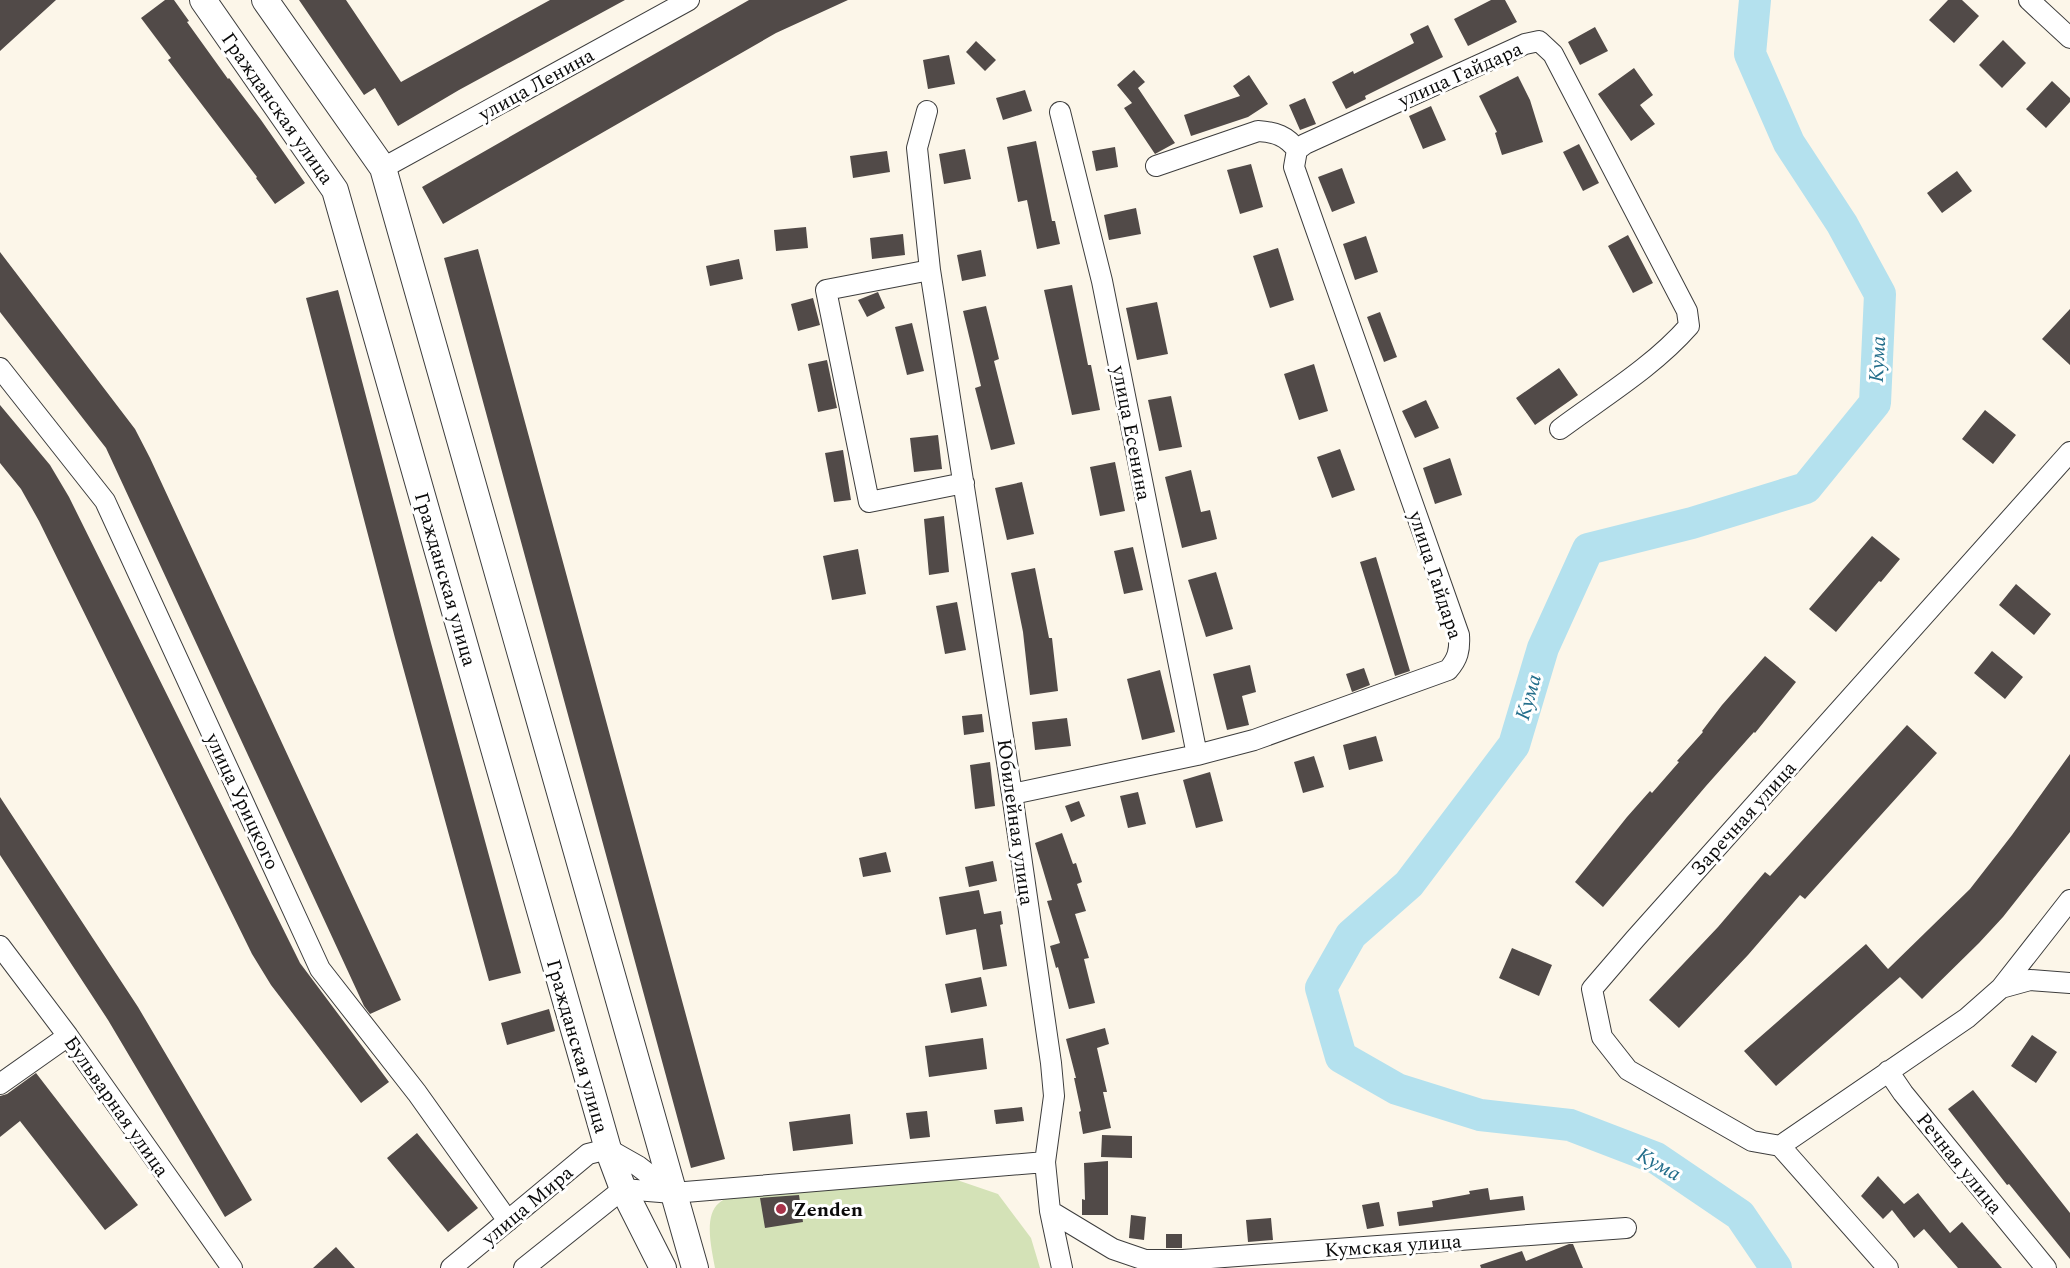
<svg xmlns="http://www.w3.org/2000/svg" width="2070" height="1268" viewBox="0 0 2070 1268" font-family="Spectral,serif">
  <style>
    .green { fill: #d4e2b7 }
    .lines { fill: none; stroke-linecap: round; stroke-linejoin: round }
    .river { stroke: #b4e1ee; stroke-width: 32 }
    .building { fill: #514a48 }
    .minor-casing { stroke: #3d3d3d; stroke-width: 22 }
    .tertiary-casing { stroke: #3d3d3d; stroke-width: 28 }
    .minor { stroke: #fff; stroke-width: 20 }
    .tertiary { stroke: #fff; stroke-width: 26 }
    .poi-dot { fill: #a8334a; stroke: #fff; stroke-width: 2 }
    .labels { text-anchor: middle; stroke-width: 6; stroke-linejoin: round; paint-order: stroke }
    .street-label { font-size: 20px; fill: #0a0a0a; stroke: #fff }
    .poi-label { font-size: 20px; font-weight: bold; fill: #0a0a0a; stroke: #fff; text-anchor: start }
    .water-label { font-size: 21px; font-style: italic; fill: #236e8b; stroke: #fff }
  </style>
  <rect width="100%" height="100%" fill="#fcf6e9"/>
  <path class="green" d="M954 1179 998 1194 1031 1238 1040 1268H715C712 1250 703 1216 719 1203 725 1197 739 1196 747 1194Z"/>
  <g class="lines">
    <path class="river" d="M1755 0 1750 54 1789 143 1842 224 1880 294 1875 403 1806 488 1692 523 1588 549 1543 648 1514 745 1409 884 1351 935 1321 988 1341 1057 1397 1089 1480 1115 1570 1125 1656 1158 1740 1215 1776 1268"/>
  </g>
  <path class="building" d="M0 0H56L0 51Z
    M165 0H174L189 21 187 22 228 79 229 78 261 120 305 183 275 204 256 178 257 177 168 60 171 58 141 18Z
    M299 0H346L401 82 550 0H625L459 90 398 126 375 88 364 95Z
    M749 0H848L776 33 443 224 422 187Z
    M1491 0H1505L1517 22 1468 46 1454 19Z
    M1948 0H1962L1979 16 1954 43 1929 20Z
    M1428 25 1443 57 1365 96 1366 99 1346 109 1332 82 1353 71 1354 74 1414 43 1410 34Z
    M1595 27 1608 51 1580 65 1568 42Z
    M2003 40 2026 63 2002 88 1979 65Z
    M976 41 996 60 985 71 966 52Z
    M949 55 955 84 928 89 923 60Z
    M1634 68 1653 95 1640 105 1655 124 1631 141 1598 94Z
    M1134 70 1145 82 1138 88 1175 143 1155 154 1124 108 1132 103 1117 85Z
    M1249 75 1268 104 1248 117 1191 136 1184 115 1240 96 1233 86Z
    M1518 76 1530 100 1543 142 1502 155 1495 133 1497 132 1479 96Z
    M2052 81 2070 98V102L2046 128 2026 109Z
    M1025 90 1032 111 1003 120 996 98Z
    M1305 98 1316 124 1300 130 1289 105Z
    M1431 106 1446 140 1423 149 1409 116Z
    M1036 141 1052 221H1055L1060 244 1037 249 1027 200 1018 202 1007 147Z
    M1579 144 1599 183 1583 191 1563 152Z
    M1115 147 1118 167 1096 171 1092 151Z
    M965 149 971 179 944 184 939 154Z
    M887 151 890 172 853 178 850 156Z
    M1251 164 1263 207 1240 214 1227 170Z
    M1342 168 1355 203 1332 212 1318 177Z
    M1957 171 1972 191 1942 213 1927 193Z
    M1136 208 1141 234 1109 240 1104 215Z
    M806 227 808 248 776 251 774 230Z
    M903 234 905 255 872 259 870 238Z
    M1628 235 1653 283 1633 293 1608 246Z
    M1366 236 1378 272 1355 280 1343 244Z
    M1278 248 1294 300 1270 308 1253 256Z
    M478 249 725 1159 691 1168 444 258Z
    M981 250 986 276 962 281 957 255Z
    M0 252 135 429 150 458 401 1000 370 1014 364 1006 106 448 0 312Z
    M739 259 743 279 710 286 706 266Z
    M1072 285 1088 365H1091L1100 410 1072 415 1044 290Z
    M338 290 431 643 521 973 489 981 395 638 306 298Z
    M878 292 885 308 867 317 858 300Z
    M813 298 820 325 798 331 791 304Z
    M1157 302 1168 354 1137 360 1126 308Z
    M986 306 999 359 994 361 1015 444 991 450 975 388 981 386 963 311Z
    M2070 309V365L2042 339Z
    M1380 312 1397 357 1384 362 1367 317Z
    M912 323 924 371 907 375 895 327Z
    M827 360 837 408 818 412 808 364Z
    M1314 364 1328 411 1299 420 1284 374Z
    M1559 368 1578 395 1535 425 1516 398Z
    M1171 396 1182 447 1159 451 1148 400Z
    M1426 400 1439 428 1415 438 1402 411Z
    M0 405 50 465 69 497 300 963 389 1082 361 1103 271 985 252 954 39 521 21 489 0 463Z
    M1985 410 2016 435 1993 464 1962 439Z
    M938 435 942 469 914 472 910 438Z
    M1340 449 1355 490 1332 498 1317 457Z
    M843 450 851 500 834 502 825 453Z
    M1450 458 1462 495 1435 504 1423 468Z
    M1115 462 1125 511 1100 516 1090 467Z
    M1191 470 1201 512 1210 510 1217 539 1182 548 1165 477Z
    M1022 482 1034 534 1007 540 995 488Z
    M944 516 949 572 929 575 924 519Z
    M1872 536 1900 559 1881 582 1879 581 1836 632 1809 609Z
    M1133 547 1143 590 1124 594 1114 551Z
    M858 549 866 594 832 600 823 556Z
    M1376 557 1410 671 1395 676 1360 562Z
    M1035 568 1049 638H1052L1058 691 1030 695 1023 632 1011 573Z
    M1216 572 1233 629 1206 637 1188 580Z
    M2016 584 2051 614 2034 635 1999 605Z
    M957 602 966 650 945 654 936 606Z
    M1992 651 2023 677 2005 699 1974 673Z
    M1765 656 1796 682 1755 733 1754 732 1706 786 1603 907 1575 882 1627 817 1650 791 1652 793 1679 762 1677 761 1703 732 1702 731 1722 705Z
    M1250 665 1256 692 1242 696 1249 725 1227 730 1213 674Z
    M1364 668 1370 685 1352 692 1346 674Z
    M1160 670 1175 732 1142 740 1127 679Z
    M982 714 984 732 964 735 962 716Z
    M1067 718 1071 746 1035 750 1032 722Z
    M1907 725 1937 753 1805 899 1800 895 1748 955 1679 1028 1649 1000 1718 927 1765 872 1770 876Z
    M1376 736 1383 761 1349 770 1343 745Z
    M2070 754V832L2003 917 1979 943 1922 999 1900 977 1776 1086 1744 1051 1866 944 1888 969 1970 889 2012 835Z
    M1314 756 1324 787 1303 793 1294 762Z
    M990 762 995 806 975 809 970 765Z
    M1210 772 1223 821 1196 828 1183 780Z
    M1138 792 1146 824 1128 828 1120 796Z
    M0 797 138 1007 252 1200 225 1217 108 1020 0 855Z
    M1079 801 1085 816 1071 822 1065 806Z
    M1062 833 1073 864 1076 863 1082 882 1077 884 1086 911 1075 914 1089 958 1084 959 1095 1003 1069 1009 1058 967 1056 968 1050 946 1060 943 1047 901 1052 900 1035 843Z
    M886 852 891 872 863 877 859 858Z
    M993 861 997 881 969 887 965 867Z
    M979 890 984 914 1001 911 1003 924 1000 925 1007 966 983 970 976 929 946 935 939 897Z
    M1512 948 1552 965 1539 996 1499 978Z
    M981 977 987 1006 951 1013 945 984Z
    M549 1009 555 1031 507 1045 501 1023Z
    M1105 1028 1109 1044 1097 1048 1107 1092H1103L1111 1128 1083 1134 1079 1112 1081 1111 1074 1078H1076L1066 1039Z
    M2032 1035 2057 1052 2036 1083 2011 1066Z
    M983 1038 987 1069 929 1077 925 1046Z
    M36 1073 138 1205 105 1230 20 1121 0 1137V1096L7 1094Z
    M1973 1090 2070 1213V1259L2009 1184 2007 1185 1948 1109Z
    M1022 1107 1024 1121 996 1124 994 1110Z
    M927 1111 930 1137 910 1139 906 1113Z
    M850 1114 853 1144 793 1151 789 1122Z
    M417 1133 478 1208 448 1232 387 1158Z
    M1102 1135 1132 1136V1158L1101 1157Z
    M1108 1161V1215H1082V1199L1085 1200 1084 1163Z
    M1878 1176 1904 1204 1918 1193 1950 1233 1962 1222 2002 1268H1958L1924 1229 1914 1238 1892 1210 1883 1219 1861 1196Z
    M1488 1188 1490 1200 1523 1196 1525 1210 1399 1226 1397 1212 1433 1207 1432 1201 1470 1194 1469 1191Z
    M799 1195 803 1222 765 1228 760 1198Z
    M1379 1202 1384 1226 1367 1229 1362 1205Z
    M1131 1215 1146 1217 1144 1240 1129 1238Z
    M1271 1218 1273 1240 1248 1242 1246 1220Z
    M1166 1234H1182V1248H1166Z
    M1569 1244H1573L1583 1268H1481L1480 1265 1522 1251 1526 1261Z
    M336 1247 355 1268H313Z"/>
  <g class="lines">
    <g class="minor-casing">
      <path id="minor" d="M2029 0 2070 38
        M927 111 917 148 930 270 1012 794 1051 1063 1054 1096 1045 1162 1050 1211
        M1060 112 1102 281 1197 755
        M1156 166 1258 131C1275 132 1287 136 1297 150
        M383 168 689 0
        M930 270 826 290 869 502 964 483
        M0 368 105 501 320 969 417 1093 508 1221
        M1012 794 1197 755 1254 740 1448 670C1458 659 1460 650 1459 635L1294 167 1297 150 1305 144 1525 44 1539 41 1553 54 1687 311 1689 326C1653 367 1603 397 1560 429
        M0 946 68 1036 232 1268
        M2001 988 2030 980 2070 983
        M1888 1071 1903 1093 2046 1268
        M0 1084 68 1036
        M1780 1146 1752 1141 1628 1070 1602 1037 1592 989 1635 939 2070 452
        M1780 1146 1967 1018 2001 988 2070 900
        M1780 1146 1888 1268
        M451 1268 588 1154 608 1149 638 1166 673 1193
        M524 1268 623 1189 673 1193 1045 1162
        M1062 1268 1050 1211 1113 1249 1145 1260H1183L1626 1228"/>
    </g>
    <g class="tertiary-casing">
      <path id="tertiary" d="M203 0 335 190 608 1149 623 1189 663 1268
        M265 0 383 168 695 1268"/>
    </g>
    <use href="#minor" class="minor"/>
    <use href="#tertiary" class="tertiary"/>
  </g>
  <circle class="poi-dot" cx="781" cy="1209" r="6"/>
  <g class="labels">
    <g class="street-label">
      <text transform="translate(1460 74) rotate(-24)" y="7">улица Гайдара</text>
      <text transform="translate(536 84) rotate(-29)" y="7">улица Ленина</text>
      <text transform="translate(278 108) rotate(55)" y="7">Гражданская улица</text>
      <text transform="translate(1132 433) rotate(79)" y="7">улица Есенина</text>
      <text transform="translate(1436 575) rotate(72)" y="7">улица Гайдара</text>
      <text transform="translate(446 579) rotate(74)" y="7">Гражданская улица</text>
      <text transform="translate(243 801) rotate(65)" y="7">улица Урицкого</text>
      <text transform="translate(1743 818) rotate(-48)" y="7">Заречная улица</text>
      <text transform="translate(1016 822) rotate(82)" y="7">Юбилейная улица</text>
      <text transform="translate(578 1046) rotate(74)" y="7">Гражданская улица</text>
      <text transform="translate(117 1106) rotate(55)" y="7">Бульварная улица</text>
      <text transform="translate(1960 1163) rotate(51)" y="7">Речная улица</text>
      <text transform="translate(527 1205) rotate(-40)" y="7">улица Мира</text>
      <text transform="translate(1393 1245) rotate(-4)" y="7">Кумская улица</text>
    </g>
    <g class="poi-label">
      <text x="793" y="1216">Zenden</text>
    </g>
    <g class="water-label">
      <text transform="translate(1877 359) rotate(-87)" y="7">Кума</text>
      <text transform="translate(1528 697) rotate(-74)" y="7">Кума</text>
      <text transform="translate(1659 1164) rotate(29)" y="7">Кума</text>
    </g>
  </g>
</svg>
